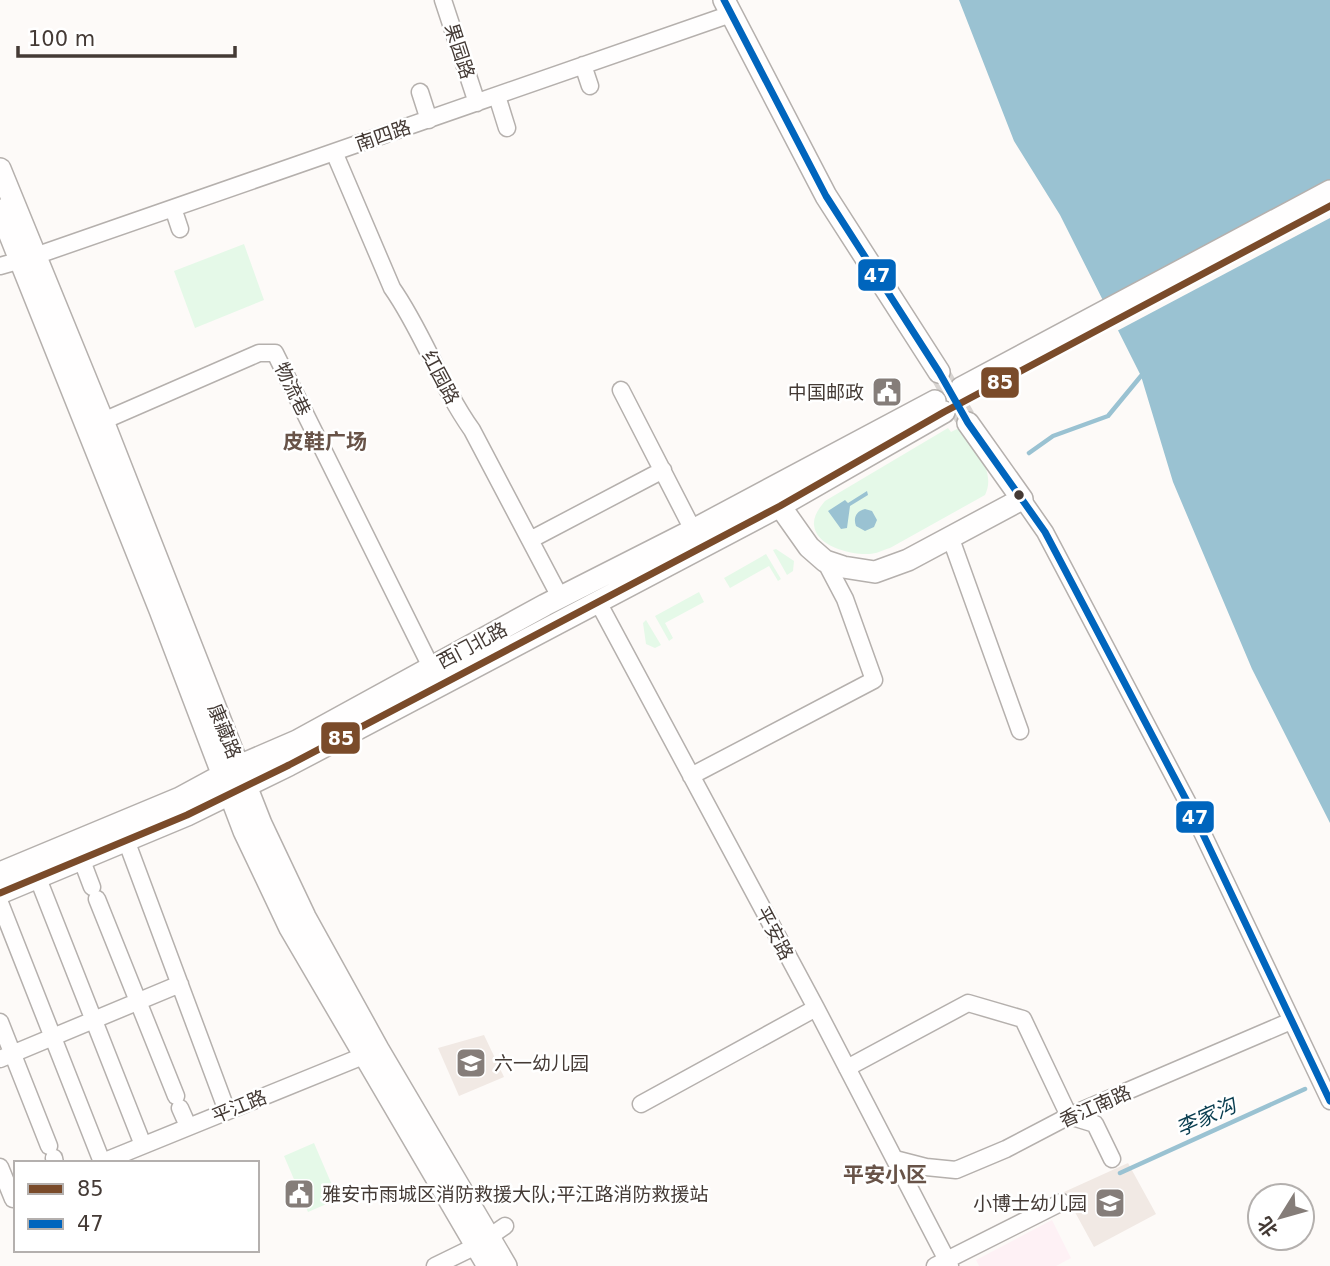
<svg xmlns="http://www.w3.org/2000/svg" width="1330" height="1266" viewBox="0 0 1330 1266" font-family="'DejaVu Sans','Noto Sans SC',sans-serif">
  <style>
    .commercial { fill: #fef1f5 }
    .built { fill: #f1e9e4 }
    .green { fill: #e5f9e8 }
    .water { fill: #9ac2d2 }
    .pier { fill: #fdfaf8 }
    .lines { fill: none; stroke-linecap: round; stroke-linejoin: round }
    .stream { stroke: #9ac2d2; stroke-width: 4.5 }
    .major-tunnel { stroke: #d8d4d1; stroke-width: 21; stroke-dasharray: 21 10; stroke-linecap: butt }
    .minor-casing { stroke: #b5b0ad; stroke-width: 19 }
    .major-casing { stroke: #b5b0ad; stroke-width: 24 }
    .minor { stroke: #fffefe; stroke-width: 16 }
    .major { stroke: #fffefe; stroke-width: 21 }
    .bus-1-casing { stroke: #fff; stroke-width: 12 }
    .bus-2-casing { stroke: #fff; stroke-width: 12 }
    .bus-1 { stroke: #7a4b2a; stroke-width: 7 }
    .bus-2 { stroke: #0065bd; stroke-width: 7 }
    .bus-dot { fill: #443a35; stroke: #fff; stroke-width: 2.5 }
    .labels { text-anchor: middle; stroke-width: 5; stroke-linejoin: round; paint-order: stroke }
    .street-label { font-size: 19px; fill: #443a35; stroke: #fff }
    .poi-label { font-size: 19px; fill: #443a35; stroke: #fff; text-anchor: end }
    .neighbourhood-label { font-size: 21px; font-weight: bold; fill: #685348; stroke: #fff }
    .water-label { font-size: 21px; font-style: italic; fill: #0a3e50; stroke: #fff }
    .line-badge { stroke: #fff; stroke-width: 2.5 }
    .badge-label { font-size: 19px; text-anchor: middle; font-weight: bold; fill: #fff }
  </style>
  <rect width="100%" height="100%" fill="#fdfaf8"/>
  <path class="commercial" d="M1052 1220 1071 1258 1056 1266H979L976 1260Z"/>
  <path class="built" d="M484 1035 504 1077 459 1096 438 1048Z
    M1128 1163 1156 1214 1094 1247 1064 1192Z"/>
  <path class="green" d="M244 244 264 300 195 328 174 271Z
    M961 427C973 447 997 471 985 495L890 548C883 550 876 554 869 554 852 555 816 547 814 525 813 516 820 507 825 501L948 428 951 432Z
    M776 549 794 561 793 571 787 575 773 550Z
    M766 554 781 579 778 581 769 566 730 588 724 578Z
    M699 592 704 602 665 623 673 638 669 641 655 616Z
    M646 620 661 645 655 648 646 644 643 623Z
    M314 1143 338 1199 308 1212 284 1156Z"/>
  <path class="water" d="M959 0H1330V823L1252 669 1173 482 1141 376 1060 215 1014 141Z
    M867 491 868 495 850 506 847 528 841 529 828 511 845 500 848 503Z
    M865 509 872 511 877 520 874 527 865 531 856 526C853 518 856 511 865 509Z"/>
  <path class="pier" d="M1330 180V218L1115 332 1100 302Z"/>
  <g class="lines">
    <path class="stream" d="M1029 453 1053 436 1108 416 1141 376
      M1120 1173 1305 1089"/>
    <path class="major-tunnel" d="M939 372 968 423"/>
    <g class="minor-casing">
      <path id="minor" d="M443 0 477 103
        M583 65 590 86
        M420 92 429 120
        M497 96 507 128
        M334 152 392 288C423 332 440 385 472 430L560 597
        M173 208 180 229
        M0 266 35 256 731 14
        M621 390 693 530
        M103 421 259 353H275L431 667
        M1022 499 1045 532 1191 809 1330 1101
        M951 539 1020 731
        M530 540 663 470
        M598 602 816 1008 950 1266
        M691 776 874 680 845 599 825 561
        M126 840 227 1111
        M81 858 92 887
        M37 876 143 1145
        M97 899 176 1096
        M0 903 102 1162
        M0 1022 49 1146
        M0 1059 180 984
        M847 1068 968 1003 1023 1019 1069 1116 1095 1124 1112 1159
        M641 1104 816 1008
        M180 1108 188 1126
        M54 1158 55 1163
        M895 1159 926 1167 956 1170 1006 1149 1069 1116 1291 1021
        M100 1163 373 1052
        M0 1167 13 1199
        M435 1266 476 1246 505 1226
        M935 1266 1062 1202"/>
    </g>
    <g class="major-casing">
      <path id="major" d="M724 0 826 196 939 372
        M0 169 103 421 261 824 305 917 378 1049 506 1266
        M0 210 160 610 244 831 290 928 488 1266
        M961 388 1330 191
        M780 506 809 547 825 561 843 567 875 572 908 560 1022 499 968 423
        M0 873 180 798 239 766 297 741 545 605 693 530 935 401
        M0 893 187 815 289 765 780 506 944 412"/>
    </g>
    <use href="#minor" class="minor"/>
    <use href="#major" class="major"/>
    <g class="bus-1-casing">
      <path id="bus-1" d="M0 893 187 815 289 765 780 506 944 412 1330 206"/>
    </g>
    <g class="bus-2-casing">
      <path id="bus-2" d="M724 0 826 196 939 372 968 423 1045 532 1191 809 1330 1101"/>
    </g>
    <use href="#bus-1" class="bus-1"/>
    <use href="#bus-2" class="bus-2"/>
  </g>
  <defs>
    <g id="civic-square" transform="scale(1.575)"><rect x="-9" y="-9" width="18" height="18" rx="4" fill="#857d79" stroke="#fff"/><path d="M-.6-6.5H3V-4.5H.6V-3L4-1V1h2V6H-6V1h2V-1L-.6-3ZM-1.2 2.5V6h2.4V2.5Z" fill="#fff"/></g>
    <g id="school-square" transform="scale(1.575)"><rect x="-9" y="-9" width="18" height="18" rx="4" fill="#857d79" stroke="#fff"/><path d="M0-5L7-2L0 1L-7-2ZM-4 1L0 2.5L4 1V4Q0 6-4 4Z" fill="#fff"/></g>
  </defs>
  <g fill-rule="evenodd">
    <use href="#civic-square" x="887" y="392"/>
    <use href="#school-square" x="471" y="1063"/>
    <use href="#civic-square" x="299" y="1194"/>
    <use href="#school-square" x="1110" y="1203"/>
  </g>
  <circle class="bus-dot" cx="1019" cy="495" r="6"/>
  <g class="labels">
    <g class="street-label">
      <text transform="translate(460 51) rotate(72)" y="7">果园路</text>
      <text transform="translate(383 135) rotate(-19)" y="7">南四路</text>
      <text transform="translate(441 377) rotate(62)" y="7">红园路</text>
      <text transform="translate(293 389) rotate(64)" y="7">物流巷</text>
      <text transform="translate(472 645) rotate(-28)" y="7">西门北路</text>
      <text transform="translate(225 731) rotate(68)" y="7">康藏路</text>
      <text transform="translate(775 933) rotate(62)" y="7">平安路</text>
      <text transform="translate(239 1106) rotate(-22)" y="7">平江路</text>
      <text transform="translate(1095 1106) rotate(-24)" y="7">香江南路</text>
    </g>
    <g class="poi-label">
      <text x="864" y="399">中国邮政</text>
      <text x="494" y="1070" text-anchor="start">六一幼儿园</text>
      <text x="322" y="1201" text-anchor="start">雅安市雨城区消防救援大队;平江路消防救援站</text>
      <text x="1087" y="1210">小博士幼儿园</text>
    </g>
    <g class="neighbourhood-label">
      <text x="325" y="449">皮鞋广场</text>
      <text x="885" y="1182">平安小区</text>
    </g>
    <g class="water-label">
      <text transform="translate(1206 1117) rotate(-24)" y="7">李家沟</text>
    </g>
  </g>
  <g class="line-badge">
    <rect x="857" y="258" width="40" height="34" rx="7" fill="#0065bd"/>
    <rect x="980" y="366" width="40" height="33" rx="7" fill="#7a4b2a"/>
    <rect x="320" y="721" width="41" height="34" rx="7" fill="#7a4b2a"/>
    <rect x="1175" y="800" width="40" height="34" rx="7" fill="#0065bd"/>
  </g>
  <g class="badge-label">
    <text x="877" y="282">47</text>
    <text x="1000" y="389">85</text>
    <text x="341" y="745">85</text>
    <text x="1195" y="824">47</text>
  </g>
  <rect x="14" y="1161" width="245" height="91" fill="#ffffff" stroke="#b4b0ae" stroke-width="2"/>
  <rect x="28" y="1184" width="35" height="10" fill="#7a4b2a" stroke="#b4b0ae" stroke-width="2"/>
  <text x="77" y="1196" font-size="21" fill="#443a35">85</text>
  <rect x="28" y="1219" width="35" height="10" fill="#0065bd" stroke="#b4b0ae" stroke-width="2"/>
  <text x="77" y="1231" font-size="21" fill="#443a35">47</text>
  <g transform="translate(1281 1217) rotate(233)"><circle r="33" fill="#ffffff" stroke="#b4b0ae" stroke-width="2"/>
  <path d="M0-5L12 26L0 18L-12 26Z" fill="#857d79"/>
  <text y="-10" font-size="19" font-weight="bold" text-anchor="middle" fill="#443a35">北</text>
  </g>
  <path d="M18 46v10h217v-10" fill="none" stroke="#443a35" stroke-width="3.5"/>
  <text x="28" y="46" font-size="21" fill="#443a35" stroke="#ffffff" stroke-width="5" paint-order="stroke">100 m</text>
</svg>
